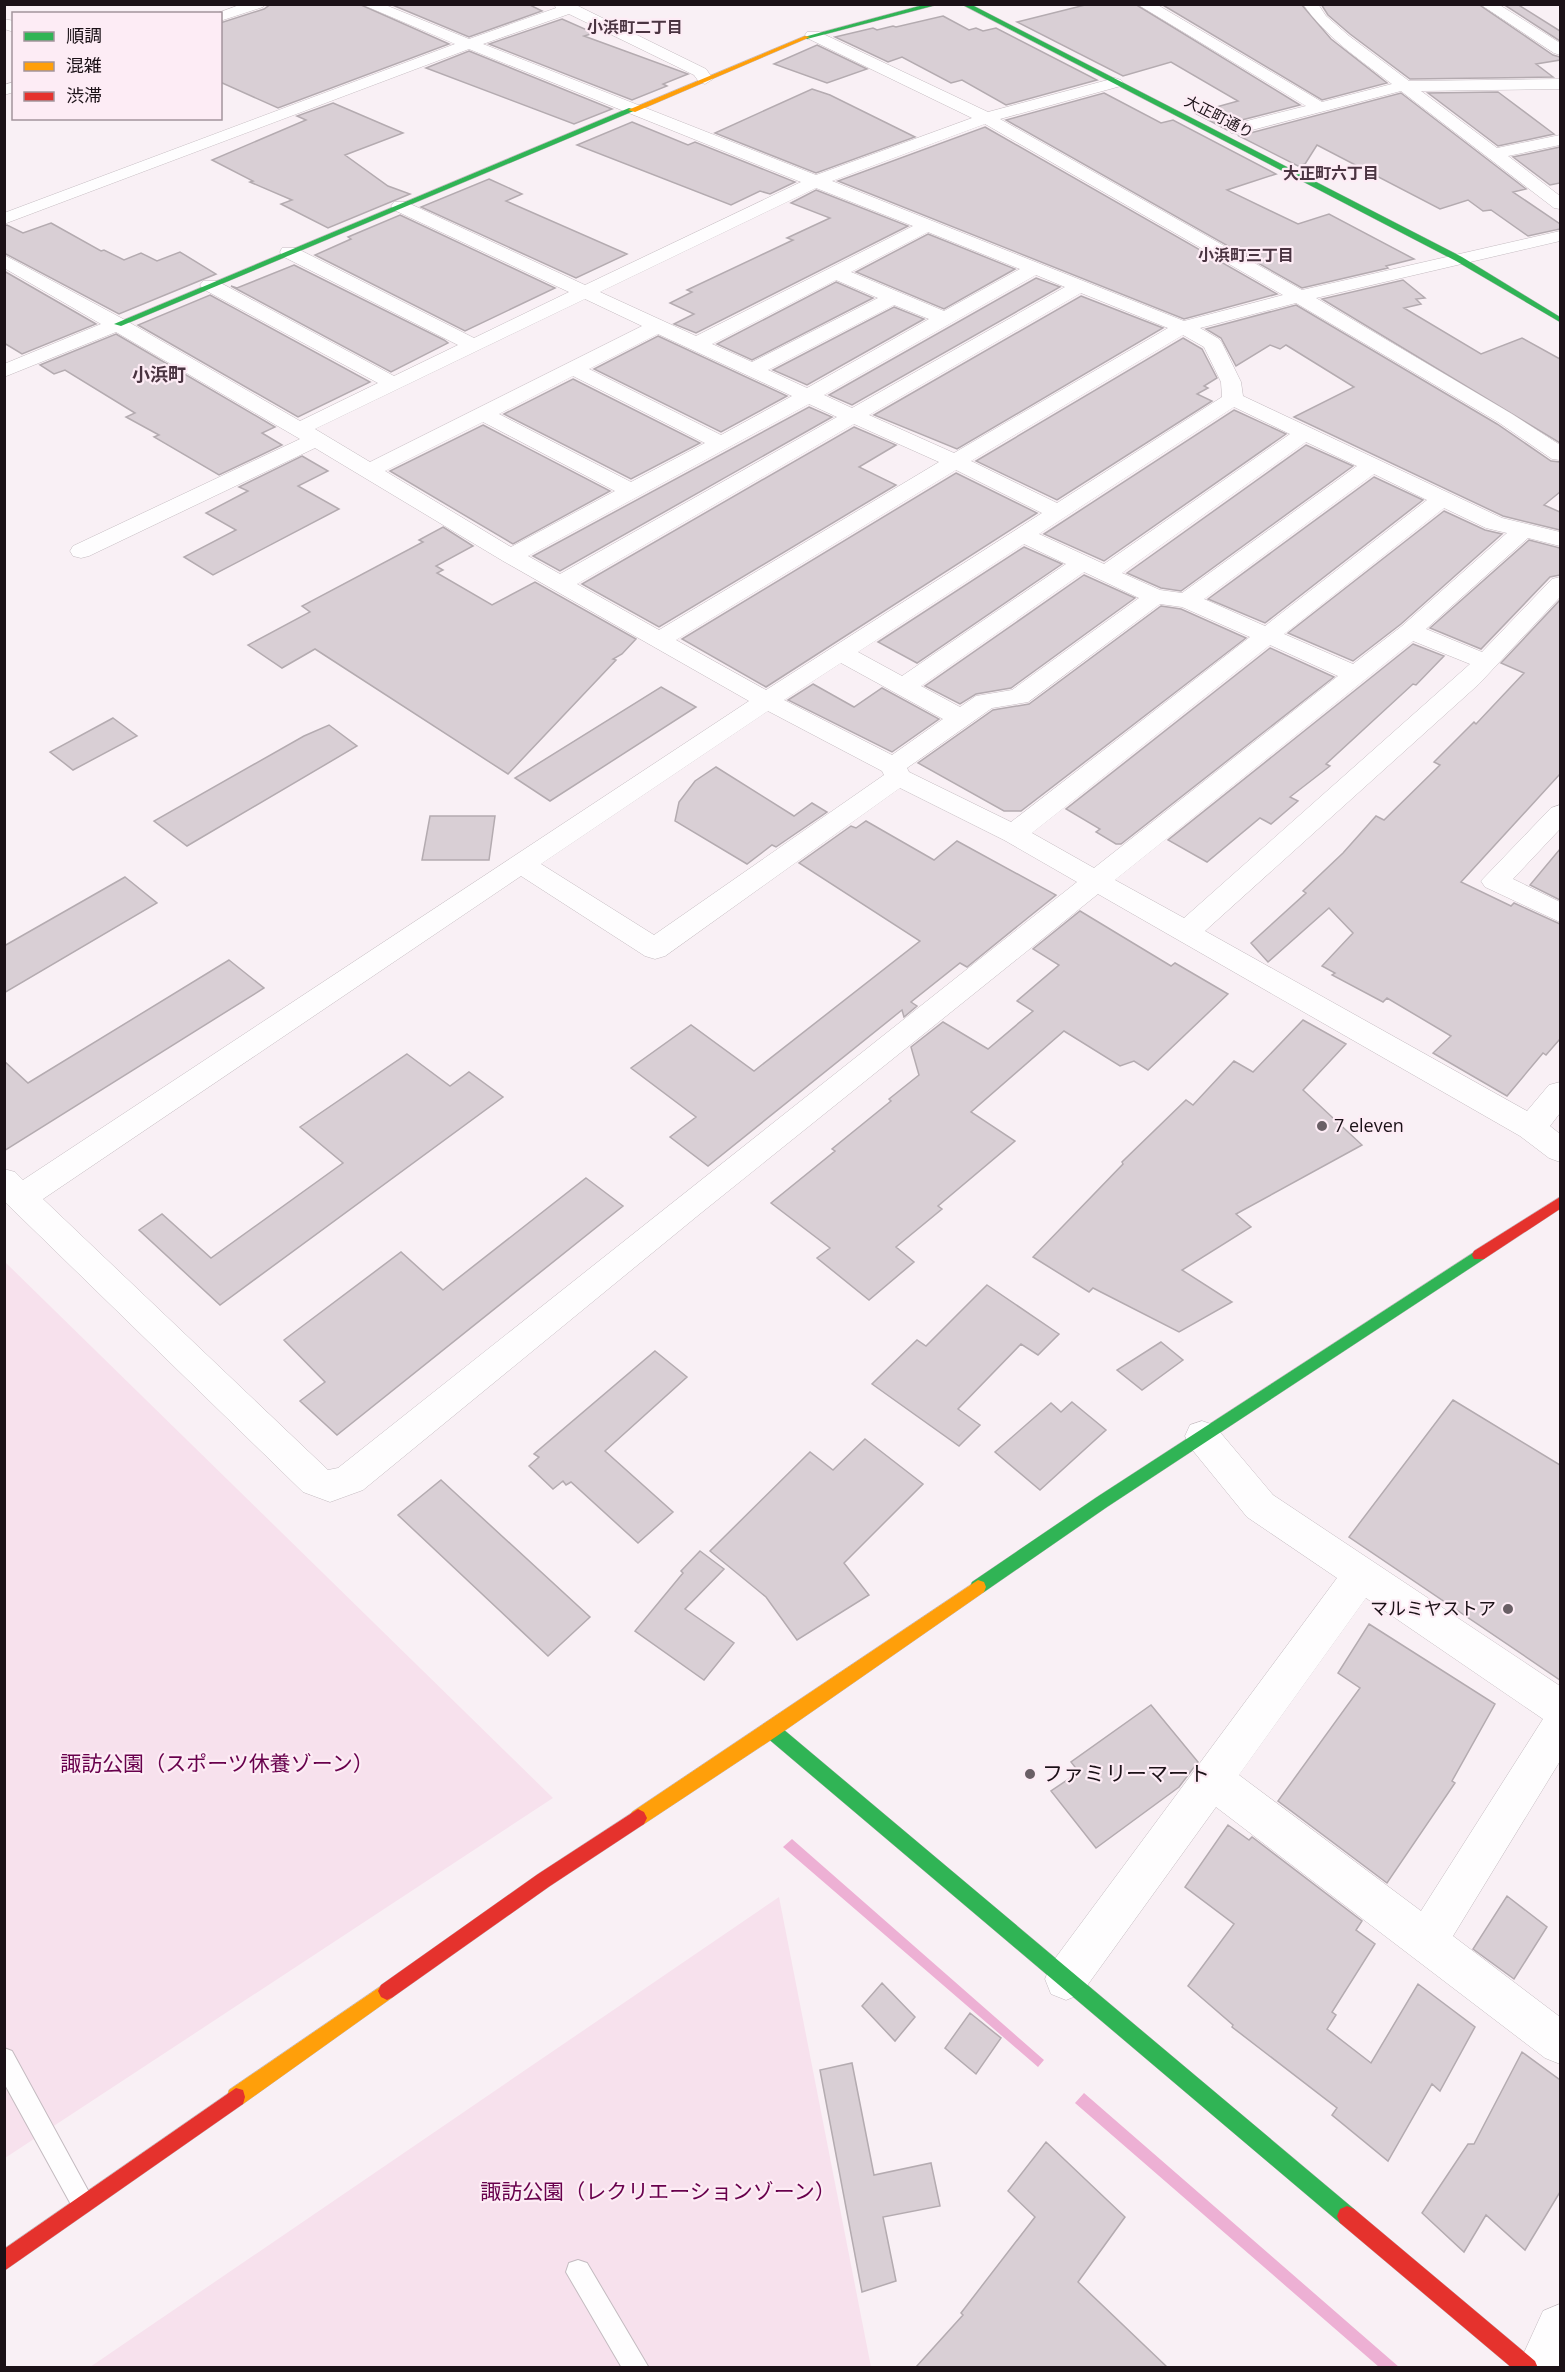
<svg xmlns="http://www.w3.org/2000/svg" width="1565" height="2372" viewBox="0 0 1565 2372" font-family="'Open Sans','Noto Sans JP',sans-serif">
  <style>
    .green { fill: #f7e1ed }
    .water { fill: #edb0d4 }
    .building { fill: #d9cfd5; stroke: #b4abb0; stroke-width: 1.5 }
    .lines { fill: none; stroke-linecap: round; stroke-linejoin: round }
    .lane-casing { stroke: #c4bbc0; stroke-width: 2 }
    .street-casing { stroke: #c4bbc0; stroke-width: 1 }
    .fast-casing { stroke: #c4bbc0; stroke-width: 1 }
    .slow-casing { stroke: #c4bbc0; stroke-width: 1 }
    .jam-casing { stroke: #c4bbc0; stroke-width: 1 }
    .lane { fill: #fefdfe; fill-rule: evenodd }
    .street { fill: #fefdfe; fill-rule: evenodd }
    .fast { fill: #30b455; fill-rule: evenodd }
    .slow { fill: #ff9f0a; fill-rule: evenodd }
    .jam { fill: #e5322d; fill-rule: evenodd }
    .poi-dot { fill: #695f65; stroke: #fdecf5; stroke-width: 2 }
    .labels { text-anchor: middle; stroke-width: 4.5; stroke-linejoin: round; paint-order: stroke }
    .far-street-label { font-size: 15px; fill: #1b1117; stroke: #fdecf5 }
    .far-neighbourhood-label { font-size: 16px; font-weight: bold; fill: #4a3441; stroke: #fdecf5 }
    .far-quarter-label { font-size: 18px; font-weight: bold; fill: #4a3441; stroke: #fdecf5 }
    .poi-label { font-size: 18px; fill: #1b1117; stroke: #fdecf5; text-anchor: start }
    .near-park-label { font-size: 21px; fill: #68004c; stroke: #fdecf5 }
    .near-poi-label { font-size: 21px; fill: #1b1117; stroke: #fdecf5; text-anchor: start }
  </style>
  <rect width="100%" height="100%" fill="#f9f0f5"/>
  <path class="green" d="M4 1261 553 1798 5 2158 4 2157Z
    M779 1897 871 2367H90Z"/>
  <path class="water" d="M792 1839 1044 2060 1038 2067 783 1847Z
    M1084 2093 1399 2367H1379L1075 2103Z"/>
  <path class="building" d="M271 4H359L449 44 278 108 220 82V23L264 9Z
    M390 4H528L542 11 469 37Z
    M1089 4H1135L1300 105 1230 123 1227 130 1195 113 1238 101 1171 62 1123 76 1017 22Z
    M1161 4H1301L1331 39 1387 83 1322 100Z
    M1321 4H1478L1553 55 1560 57V60L1536 64 1553 77 1410 79 1350 34 1328 15Z
    M1503 4H1517L1560 31V41Z
    M943 16 969 30 976 28 983 31 996 28 1097 80 1006 105 962 80 951 83 902 57 888 62 835 37 873 28 877 30 893 26 896 27Z
    M562 19 594 33 584 36 688 74 663 84 667 86 632 100 489 44Z
    M817 45 867 69 827 83 774 64Z
    M469 51 612 109 574 124 426 68Z
    M812 89 830 95 915 137 816 173 715 133Z
    M1498 92 1554 134 1498 146 1428 93Z
    M1104 93 1161 123 1173 120 1276 174 1227 190 1298 224 1329 214 1414 259 1386 266 1388 268 1302 288 1006 120Z
    M1401 93 1526 189 1513 192 1560 224V229L1528 236 1491 210 1483 211 1468 200 1440 209 1317 145 1305 164 1298 166 1239 136Z
    M333 103 403 133 345 155 388 186 410 194 328 228 281 204 292 200 250 182 253 181 212 160 306 120 297 116Z
    M632 122 688 145 695 142 795 182 770 194 760 191 731 205 577 145Z
    M985 127 1277 294 1184 319 838 181Z
    M1560 147V183L1550 185 1513 157Z
    M489 179 522 194 506 201 627 254 576 278 421 207Z
    M816 190 908 226 696 333 674 324 694 314 670 303 692 292 687 290 793 240 787 238 830 218 791 203Z
    M400 215 555 288 465 331 315 255 351 239 348 237Z
    M51 223 101 251 104 250 124 260 141 253 157 261 180 252 216 274 119 314 4 253V226L7 225 23 233Z
    M928 234 1015 269 944 309 856 272Z
    M294 265 444 340 448 343 391 372 231 286 237 288Z
    M4 271 96 324 22 354 4 343Z
    M1036 278 1060 287 852 405 829 395Z
    M1403 280 1425 298 1416 299 1421 304 1404 308 1481 354 1522 338 1560 359V443L1322 299Z
    M836 282 873 298 752 360 717 344Z
    M210 295 370 382 298 417 138 325Z
    M1081 296 1163 328 957 449 874 415Z
    M1296 305 1497 424 1551 461 1560 462V492L1544 505 1560 512V530L1503 516 1294 417 1354 387 1286 345 1280 349 1270 345 1236 366 1221 338 1206 329Z
    M894 307 924 319 807 385 773 370Z
    M116 334 275 427 262 433 282 445 219 475 154 437 159 435 126 417 135 413 65 370 54 374 40 365Z
    M658 336 787 396 721 432 594 369Z
    M1183 338 1202 349 1217 378 1204 386 1208 388 1197 394 1212 401 1057 500 976 461Z
    M573 379 700 443 631 479 504 414Z
    M809 407 832 417 560 571 533 556Z
    M1234 410 1286 434 1104 561 1044 534Z
    M483 425 610 491 513 544 390 471Z
    M854 427 896 445 859 467 896 485 659 627 582 584Z
    M1306 445 1353 466 1181 591 1161 588 1127 573Z
    M302 456 328 471 298 486 339 509 213 575 184 557 236 530 206 513 248 491 239 487Z
    M956 473 1037 513 766 687 682 639Z
    M1374 477 1423 500 1265 623 1208 599Z
    M1444 511 1485 530 1502 534 1401 624 1353 661 1288 633Z
    M443 527 473 546 436 566 443 570 437 573 492 605 535 582 636 639 622 654 613 659 616 660 508 774 315 649 282 668 248 645 310 612 302 606 423 542 419 540Z
    M1529 540 1560 548V575L1550 577 1481 649 1430 628Z
    M1024 547 1062 564 917 663 878 642Z
    M1084 575 1135 598 1011 688 976 694 960 704 925 686Z
    M1560 600V774L1461 882 1511 906 1514 903 1560 924V1039L1546 1055 1543 1053 1507 1096 1433 1053 1451 1036 1387 998 1383 1002 1332 975 1335 973 1322 966 1353 933 1329 908 1268 962 1251 943 1306 893 1303 891 1343 853 1376 816 1384 820 1440 765 1434 762 1474 722 1476 724 1524 673 1501 663Z
    M1161 606 1181 609 1246 638 1021 811H1004L918 763 993 710 1029 704Z
    M1413 644 1444 656 1416 685 1413 684 1326 764 1330 766 1290 797 1298 801 1271 824 1260 818 1207 862 1168 840Z
    M1270 648 1334 677 1121 844H1116L1096 832 1100 829 1066 809Z
    M813 684 854 707 882 688 939 719 892 752 788 700Z
    M661 687 696 707 550 801 515 778Z
    M113 718 137 736 73 770 50 752Z
    M329 725 357 746 187 846 154 821 304 736Z
    M716 767 794 816 812 803 827 812 776 847 772 845 747 864 675 821 679 802 695 781Z
    M430 816H495L489 860H422Z
    M866 821 934 860 957 841 1056 895 967 967 960 963 911 1002 917 1006 904 1017 902 1010 708 1166 670 1137 696 1117 631 1068 691 1025 754 1071 920 941 799 863 851 826 856 828Z
    M1560 849V900L1530 885Z
    M125 877 157 903 4 993V946Z
    M1080 911 1171 966 1175 963 1228 994 1148 1070 1134 1061 1120 1066 1064 1031 971 1112 1015 1141 938 1206 942 1209 896 1247 914 1262 869 1300 817 1258 830 1248 771 1203 835 1151 832 1149 891 1101 889 1099 919 1075 911 1047 943 1022 988 1049 1033 1011 1017 1001 1059 965 1033 949Z
    M229 960 264 988 4 1151V1061L28 1083Z
    M1303 1020 1346 1044 1303 1090 1362 1145 1236 1214 1251 1227 1182 1270 1232 1302 1179 1332 1093 1288 1089 1292 1033 1257 1123 1164 1122 1162 1186 1100 1193 1105 1234 1061 1253 1072Z
    M407 1054 450 1086 469 1072 503 1097 220 1305 139 1230 162 1214 211 1258 343 1163 300 1127Z
    M586 1178 623 1206 337 1435 300 1401 325 1382 284 1340 401 1252 443 1290Z
    M987 1285 1059 1334 1038 1355 1021 1344 958 1409 980 1425 959 1446 872 1384 917 1340 926 1346Z
    M1161 1342 1183 1360 1142 1390 1117 1370Z
    M655 1351 687 1377 605 1451 673 1512 638 1543 571 1482 566 1485 563 1481 553 1489 529 1466 539 1457 534 1454Z
    M1453 1400 1560 1465V1680L1349 1537Z
    M1072 1402 1106 1430 1040 1490 995 1452 1051 1403 1061 1412Z
    M865 1439 923 1484 844 1563 869 1595 797 1640 766 1597 710 1551 810 1452 833 1470Z
    M441 1480 590 1617 548 1656 398 1515Z
    M700 1551 724 1569 685 1609 734 1643 704 1680 635 1631 683 1573 681 1571Z
    M1369 1624 1495 1704 1452 1781 1455 1783 1387 1883 1278 1801 1360 1688 1338 1673Z
    M1151 1705 1198 1762 1179 1787 1096 1848 1051 1791 1079 1772 1071 1762Z
    M1228 1825 1249 1840 1252 1837 1362 1921 1356 1930 1375 1944 1332 2012 1336 2015 1327 2029 1371 2063 1418 1984 1475 2027 1440 2091 1432 2084 1388 2161 1332 2115 1337 2108 1232 2027 1233 2025 1188 1986 1234 1924 1185 1887Z
    M1507 1896 1547 1927 1514 1979 1473 1949Z
    M882 1983 915 2017 895 2041 862 2006Z
    M970 2013 1001 2038 976 2074 945 2048Z
    M1522 2052 1560 2080V2192L1525 2250 1486 2215 1464 2252 1422 2213 1468 2144H1474Z
    M852 2063 874 2175 931 2163 940 2206 883 2217 896 2281 862 2292 820 2070Z
    M1046 2142 1125 2217 1078 2282 1167 2367H916L963 2315 961 2313 1035 2217 1008 2191Z"/>
  <g class="lines">
    <g class="lane-casing">
      <path id="lane" d="M4 2048 12 2051 90 2194 94 2202 90 2210 82 2214 74 2210 4 2083Z
        M578 2260 587 2263 649 2368H622L566 2272 569 2263Z"/>
    </g>
    <g class="street-casing">
      <path id="street" d="M242 4H265L263 7 220 21V14H215Z
        M361 4H383L469 39 556 8 554 4H574L706 69 713 79 705 84 699 82 694 75 569 14 483 44 816 175 972 118 807 38 805 35 807 32H819L988 112 1115 78 1121 80 1123 83 1121 86 1000 119 1302 290 1560 231V241L1316 298 1512 414 1560 445V460L1552 459 1498 422 1296 303 1200 328 1219 339 1222 343 1241 382 1243 396 1502 518 1560 532V546L1528 538 1426 629 1482 652 1552 579 1560 577V597L1479 684 1205 931 1527 1111 1549 1085 1560 1082V1113L1550 1126 1560 1134V1162L1549 1158 1520 1136 1098 894 701 1213 363 1490 330 1502 303 1492 4 1201V1169L15 1172 23 1180 749 701 503 561 315 448 89 556 81 558 73 556 70 551 73 546 300 439 116 332 4 377V364L101 324 4 268V255L125 320 300 421 378 383 203 289 200 285 203 281H217L394 376 458 345 282 256 280 252 282 248H296L474 338 569 292 394 210 391 206 394 202H406L585 285 801 182 469 49 4 224V213L455 44ZM985 124 1283 295 1184 321 832 181ZM816 188 913 226 696 336 600 292ZM928 232 1020 269 944 311 851 272ZM1036 275 1065 287 852 408 824 395ZM836 280 878 298 752 362 712 344ZM1081 293 1168 328 954 453 869 415ZM585 299 642 326 370 462 315 429ZM894 305 929 319 807 388 768 370ZM658 334 792 396 721 435 589 369ZM1183 335 1204 347 1221 382 1222 397 1057 503 971 461ZM573 376 705 443 631 482 499 414ZM809 404 837 417 560 574 528 556ZM1234 407 1290 434 1104 564 1039 534ZM483 422 615 491 511 547 385 471ZM854 424 939 462 659 630 577 584ZM1306 442 1357 466 1182 593 1160 590 1122 573ZM956 470 1042 513 766 690 676 640ZM1374 474 1427 500 1265 626 1204 599ZM1444 508 1486 528 1507 533 1402 626 1353 664 1284 634ZM1024 544 1066 564 902 676 858 652ZM1084 572 1139 598 1012 690 976 696 960 707 921 686ZM1160 604 1182 607 1250 637 1011 822 909 772 907 768 992 708 1028 702ZM1413 641 1470 664 1184 918 1115 880ZM1270 645 1338 676 1094 868 1032 833ZM841 663 943 719 892 755 784 700ZM768 711 882 771 884 775 654 935 541 864ZM900 788 1004 840 1077 882 338 1468 328 1470 43 1199 521 876 645 956 655 959 665 956Z
        M1137 4H1156L1322 102 1392 84C1360 60 1326 37 1303 4H1318L1326 16 1349 36 1409 81 1560 79V89L1421 91 1497 148 1560 135V145L1508 156 1560 196V209L1554 208 1401 91 1237 134 1231 133 1229 129 1231 125 1306 106Z
        M1480 4H1498L1560 43V55L1554 53Z
        M4 19 14 21V32L4 29Z
        M14 82V92L4 95V85Z
        M1560 805V829L1513 879 1560 902V922L1485 887 1481 881 1551 808Z
        M1202 1421 1214 1425 1273 1495 1560 1686V1761L1453 1936 1560 2017V2064L1545 2058 1216 1807 1081 1994 1066 2000 1051 1994 1045 1979 1051 1964 1337 1578 1247 1517 1190 1447 1185 1436 1190 1425ZM1366 1598 1543 1719 1421 1911 1239 1775Z
        M1560 2304V2368H1517L1543 2311Z"/>
    </g>
    <g class="fast-casing">
      <path id="fast" d="M927 4H940L807 39 804 37Z
        M961 4H970L1462 257 1560 317V322L1456 261Z
        M629 108 636 110 121 326 114 324Z
        M1479 1249 1484 1251 1486 1255 1484 1259 1107 1507 984 1592 978 1594 972 1592 970 1587 972 1582 1097 1497Z
        M771 1722 777 1724 1354 2209 1357 2216 1354 2223 1347 2226 1340 2223 765 1736 763 1730 765 1724Z"/>
    </g>
    <g class="slow-casing">
      <path id="slow" d="M805 36 810 37 635 112 628 110Z
        M978 1580 984 1582 986 1587 984 1592 777 1736 644 1824 638 1827 632 1824 629 1818 632 1812Z
        M387 1982 393 1985 396 1991 393 1997 243 2104 236 2106 229 2104 227 2097 229 2090Z"/>
    </g>
    <g class="jam-casing">
      <path id="jam" d="M1560 1197V1209L1484 1259H1474L1472 1255 1474 1251Z
        M638 1809 644 1812 647 1818 644 1824 550 1886 393 1997 387 2000 381 1997 378 1991 381 1985 538 1874Z
        M236 2088 243 2090 245 2097 243 2104 4 2271V2249Z
        M1347 2206 1354 2209 1535 2361 1538 2368H1512L1340 2223 1337 2216 1340 2209Z"/>
    </g>
    <use href="#lane" class="lane"/>
    <use href="#street" class="street"/>
    <use href="#fast" class="fast"/>
    <use href="#slow" class="slow"/>
    <use href="#jam" class="jam"/>
  </g>
  <g class="poi-dot">
    <circle cx="1322" cy="1126" r="6"/>
    <circle cx="1508" cy="1609" r="6"/>
    <circle cx="1030" cy="1774" r="6"/>
  </g>
  <g class="labels">
    <g class="far-street-label">
      <text transform="translate(1219 117) rotate(27)" y="5">大正町通り</text>
    </g>
    <g class="far-neighbourhood-label">
      <text x="635" y="33">小浜町二丁目</text>
      <text x="1331" y="179">大正町六丁目</text>
      <text x="1246" y="261">小浜町三丁目</text>
    </g>
    <g class="far-quarter-label">
      <text x="159" y="381">小浜町</text>
    </g>
    <g class="poi-label">
      <text x="1334" y="1132">7 eleven</text>
      <text x="1496" y="1615" text-anchor="end">マルミヤストア</text>
    </g>
    <g class="near-park-label">
      <text x="217" y="1771">諏訪公園（スポーツ休養ゾーン）</text>
      <text x="658" y="2199">諏訪公園（レクリエーションゾーン）</text>
    </g>
    <g class="near-poi-label">
      <text x="1042" y="1781">ファミリーマート</text>
    </g>
  </g>
  <rect width="1565" height="2372" fill="none" stroke="#1b1117" stroke-width="12"/>
  <rect x="12" y="12" width="210" height="108" fill="#fdecf5" stroke="#a3949c" stroke-width="1.5"/>
  <rect x="24" y="32" width="30" height="9" fill="#30b455" stroke="#a3949c" stroke-width="1.5"/>
  <text x="66" y="42" font-size="18" fill="#1b1117">順調</text>
  <rect x="24" y="62" width="30" height="9" fill="#ff9f0a" stroke="#a3949c" stroke-width="1.5"/>
  <text x="66" y="72" font-size="18" fill="#1b1117">混雑</text>
  <rect x="24" y="92" width="30" height="9" fill="#e5322d" stroke="#a3949c" stroke-width="1.5"/>
  <text x="66" y="102" font-size="18" fill="#1b1117">渋滞</text>
</svg>
